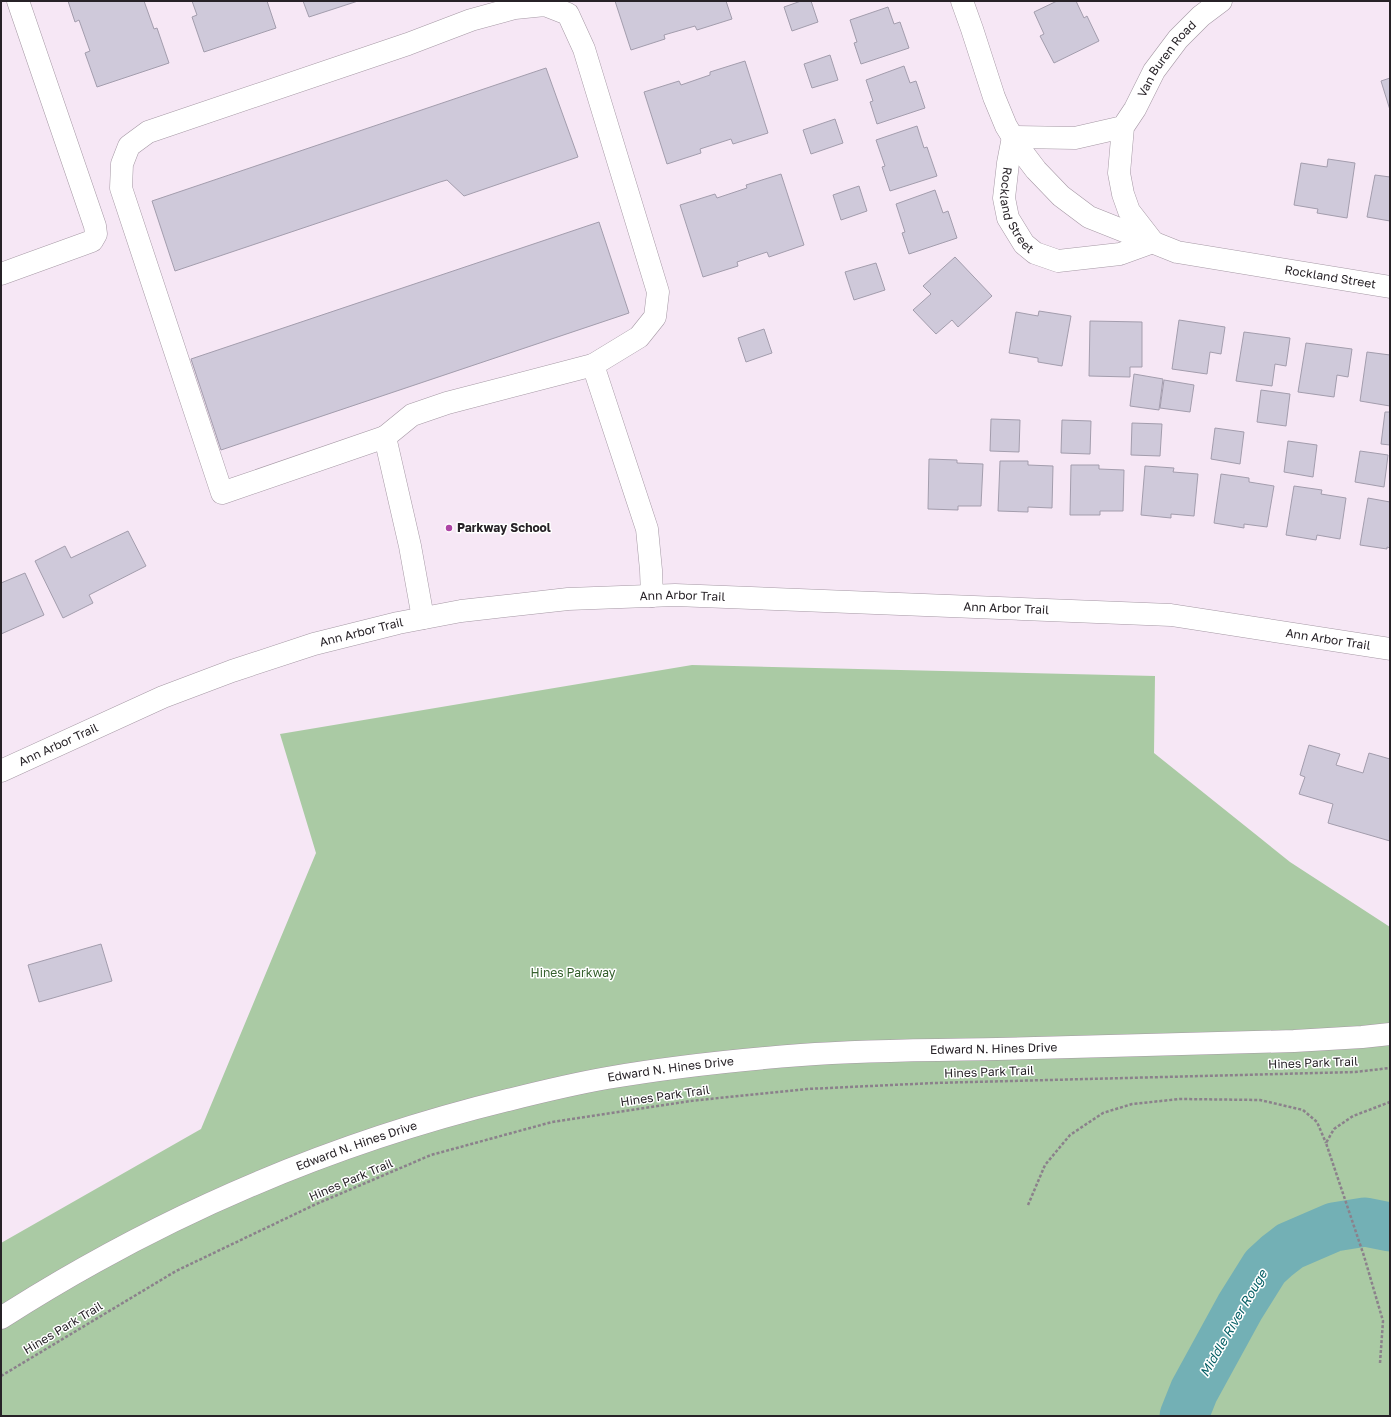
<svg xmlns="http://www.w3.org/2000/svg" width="1391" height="1417" viewBox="0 0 1391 1417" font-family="'Golos Text',sans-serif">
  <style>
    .green { fill: #aacaa4 }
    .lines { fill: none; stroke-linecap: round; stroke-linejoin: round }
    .river { stroke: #73b0b5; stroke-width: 49 }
    .building { fill: #cfc9da; stroke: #a39dad }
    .minor-casing { stroke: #a598a4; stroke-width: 23 }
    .path { stroke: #8b818b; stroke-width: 2.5; stroke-dasharray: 3 2; stroke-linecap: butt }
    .minor { stroke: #fff; stroke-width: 22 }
    .poi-dot { fill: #ae44a5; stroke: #fff; stroke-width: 1.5 }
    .labels { text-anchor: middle; stroke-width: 3; stroke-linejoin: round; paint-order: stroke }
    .street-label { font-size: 12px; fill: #272227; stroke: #fff }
    .poi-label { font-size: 12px; font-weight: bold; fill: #272227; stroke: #fff; text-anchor: start }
    .park-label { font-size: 12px; fill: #35602d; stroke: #fff }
    .water-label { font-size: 13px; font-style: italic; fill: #086167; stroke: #fff }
  </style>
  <rect width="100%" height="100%" fill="#f6e7f5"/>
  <path class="green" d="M692 665 1155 676 1154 753 1290 862 1390 927V1416H1V1243L201 1129 316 853 280 734Z"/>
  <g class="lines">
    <path class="river" d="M1184 1416 1194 1391 1240 1307 1265 1267 1277 1256 1290 1246 1334 1227 1365 1222 1390 1227"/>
  </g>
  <path class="building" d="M68 1H144L154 29 157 28 169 63 97 87 85 53 90 51 79 20 75 22Z
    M192 1H267L276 28 204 52 192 17 197 15Z
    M303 1H358L309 17Z
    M615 1H726L732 19 697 30 695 26 664 35 665 39 631 50Z
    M801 1H811L818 22 792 31 784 7Z
    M1057 1H1076L1084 18 1087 16 1099 41 1054 63 1040 36 1044 34 1034 12Z
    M888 7 894 24 900 22 909 48 861 64 854 43 857 42 850 20Z
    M830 55 838 80 812 88 804 64Z
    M745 61 768 133 733 144 731 139 700 149 701 153 667 164 644 92 679 81 681 85 710 75V72Z
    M904 66 910 83 916 81 925 108 877 124 870 102 873 101 866 80Z
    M546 68 578 157 464 196 447 180 440 182 175 271 152 201Z
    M1390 78V110L1381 81Z
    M835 119 843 143 811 154 803 130Z
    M917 126 924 148 927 147 937 176 890 191 882 167 885 166 876 140Z
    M1328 159 1355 163 1347 218 1317 213 1318 209 1294 205 1301 163 1327 167Z
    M781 174 804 245 769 257 767 252 737 262 738 266 703 277 680 205 715 194 717 198 747 188 746 185Z
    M1375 175 1390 177V226V221L1367 217Z
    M859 186 867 211 841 220 833 195Z
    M935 190 943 213 948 211 957 238 909 254 902 233 905 232 896 204Z
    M599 222 629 313 221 450 191 359Z
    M955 257 992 296 958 327 952 320 936 334 913 310 931 294 923 286Z
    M876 263 885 290 854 300 845 272Z
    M1039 311 1071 316 1062 366 1038 362V358L1009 353 1016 312 1038 316Z
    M1179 320 1225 327 1221 354 1210 352 1207 374 1172 369Z
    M1090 321 1142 322V367H1130V377L1089 376Z
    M764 329 772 353 746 362 738 338Z
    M1244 332 1290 338 1286 366 1275 364 1272 386 1236 381Z
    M1306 343 1352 349 1348 377 1337 375 1334 397 1298 392Z
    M1367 352 1390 355V406L1360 401Z
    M1134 374 1163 379 1159 410 1130 406Z
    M1164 380 1194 385 1190 412 1160 408Z
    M1261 390 1290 394 1286 426 1257 422Z
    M1385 412H1390V445L1381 444Z
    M991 419 1020 420 1019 452 990 451Z
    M1062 420 1091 421 1090 454 1061 453Z
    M1132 423 1162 424 1160 456 1131 455Z
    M1215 428 1244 432 1240 464 1211 459Z
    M1288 441 1317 445 1313 477 1284 472Z
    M1360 451 1388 455 1384 487 1355 482Z
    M929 459 957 460V463L983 464 981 506H958V510L928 509Z
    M1000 461H1028V465L1053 466 1052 508 1028 507V512L998 511Z
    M1071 465H1099V469L1124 470 1123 511H1100V515H1070Z
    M1145 466 1174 468 1173 472 1198 474 1194 516 1171 514V518L1141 515Z
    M1221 474 1249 478V482L1274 486 1267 527 1244 524V528L1214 523Z
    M1294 486 1322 490 1321 494 1346 498 1340 539 1317 535 1316 540 1286 535Z
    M1368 498 1390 502V548L1387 547V549L1360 545Z
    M128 531 146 566 89 595 93 603 63 618 35 561 65 546 71 558Z
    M25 573 44 615 1 634V583Z
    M1309 745 1340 754 1336 765 1363 773 1369 753 1390 759V841L1328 823 1333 804 1299 794 1305 777 1300 775Z
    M101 944 112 981 39 1002 28 965Z"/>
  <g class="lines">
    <g class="minor-casing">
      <g id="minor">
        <path id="s1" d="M962 1 972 29 994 97 1006 126 1020 149 1036 170 1061 196 1089 217 1177 252 1390 287"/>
        <path id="s2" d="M1123 127 1075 138 1013 137 1008 163 1004 198 1008 218 1024 244 1035 253 1058 261 1120 254 1153 242 1129 211 1123 194 1119 173 1123 127 1135 109 1154 71 1178 39 1201 16 1221 1"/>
        <path d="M1 274 92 241 96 234 95 226 18 1"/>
        <path d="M385 437 412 415 447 403 593 365"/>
        <path d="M423 618 410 546 385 437 222 493 121 188 122 164 129 146 148 132 408 44 471 20 515 8 545 5 568 14 584 49 658 292 655 317 639 337 593 365 647 529 651 570 652 596"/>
        <path id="s3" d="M1 771 163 697 232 671 314 644 398 623 461 611 568 599 675 595 1171 615 1390 649"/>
        <path id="s4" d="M1 1318C157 1218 328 1144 508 1100 540 1092 573 1084 607 1078 671 1067 736 1060 801 1055 866 1050 932 1050 997 1049 1096 1046 1195 1044 1294 1041L1362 1037 1390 1034"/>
      </g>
    </g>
    <path class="path" d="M1028 1205 1045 1165 1070 1135 1103 1113 1132 1104 1180 1099 1260 1100 1303 1110 1317 1122 1326 1143
      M1380 1363 1383 1321 1364 1256 1326 1143 1334 1129 1353 1116 1390 1102
      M1 1376 176 1271 314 1205 431 1155 552 1122 690 1101 807 1089 934 1083 1355 1072 1390 1068"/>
    <use href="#minor" class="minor"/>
  </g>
  <circle class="poi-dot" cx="449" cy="528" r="4"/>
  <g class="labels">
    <g class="street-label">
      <text dy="4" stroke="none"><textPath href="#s2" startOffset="566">Van Buren Road</textPath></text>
      <text dy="4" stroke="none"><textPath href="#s2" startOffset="188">Rockland Street</textPath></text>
      <text dy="4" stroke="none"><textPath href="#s1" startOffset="507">Rockland Street</textPath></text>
      <text dy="4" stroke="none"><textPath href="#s3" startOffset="711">Ann Arbor Trail</textPath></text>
      <text dy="4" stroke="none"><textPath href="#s3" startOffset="1035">Ann Arbor Trail</textPath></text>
      <text dy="4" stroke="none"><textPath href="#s3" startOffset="387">Ann Arbor Trail</textPath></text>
      <text dy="4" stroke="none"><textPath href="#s3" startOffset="1359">Ann Arbor Trail</textPath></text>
      <text dy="4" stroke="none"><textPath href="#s3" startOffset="63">Ann Arbor Trail</textPath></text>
      <text dy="4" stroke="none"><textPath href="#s4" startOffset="1044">Edward N. Hines Drive</textPath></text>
      <text transform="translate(1313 1063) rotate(-2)" y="4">Hines Park Trail</text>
      <text dy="4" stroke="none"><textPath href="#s4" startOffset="720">Edward N. Hines Drive</textPath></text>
      <text transform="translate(989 1072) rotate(-2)" y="4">Hines Park Trail</text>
      <text transform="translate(665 1096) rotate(-8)" y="4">Hines Park Trail</text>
      <text dy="4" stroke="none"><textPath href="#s4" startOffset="396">Edward N. Hines Drive</textPath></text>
      <text transform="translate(351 1180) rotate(-23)" y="4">Hines Park Trail</text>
      <text transform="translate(63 1328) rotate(-31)" y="4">Hines Park Trail</text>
    </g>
    <g class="poi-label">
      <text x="457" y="532">Parkway School</text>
    </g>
    <g class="park-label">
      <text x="573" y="977">Hines Parkway</text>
    </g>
    <g class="water-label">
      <text transform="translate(1233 1323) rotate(-60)" y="5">Middle River Rouge</text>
    </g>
  </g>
  <rect width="1391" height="1417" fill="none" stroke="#272227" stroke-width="4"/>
</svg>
